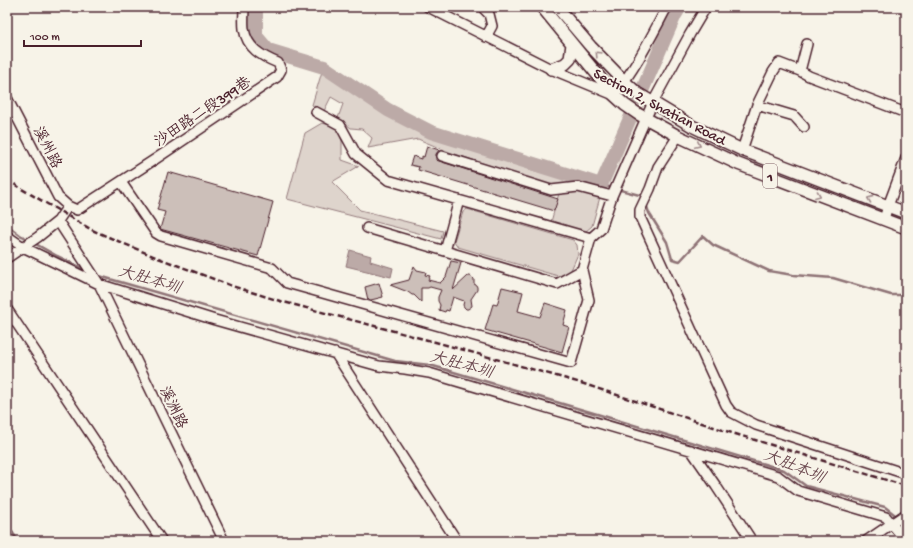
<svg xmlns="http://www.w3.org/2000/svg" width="913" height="548" viewBox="0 0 913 548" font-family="'Gochi Hand','LXGW WenKai TC',sans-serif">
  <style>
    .green { fill: #ded4cc; stroke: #947a7c }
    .water { fill: #bcaaa7; stroke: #8e7275 }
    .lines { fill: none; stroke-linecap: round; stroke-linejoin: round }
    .stream { stroke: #8e7275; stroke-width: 2.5 }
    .river { stroke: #bcaaa7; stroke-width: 14 }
    .building { fill: #ccbfb9; stroke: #4a1f2b }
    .minor-casing { stroke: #4a1f2b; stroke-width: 12 }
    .major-casing { stroke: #4a1f2b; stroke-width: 14 }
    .minor { stroke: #f7f3e8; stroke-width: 9 }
    .major { stroke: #f7f3e8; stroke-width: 11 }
    .rail { stroke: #4a1f2b; stroke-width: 2.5; stroke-dasharray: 6 3; stroke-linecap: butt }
    .oneway { stroke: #a0898a }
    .labels { text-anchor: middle; stroke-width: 4; stroke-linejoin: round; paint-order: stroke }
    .shield { fill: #f7f3e8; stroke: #7e5f64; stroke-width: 1 }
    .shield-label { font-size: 14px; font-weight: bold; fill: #4a1f2b }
    .street-label { font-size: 15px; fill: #4a1f2b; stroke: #f7f3e8 }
    .water-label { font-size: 16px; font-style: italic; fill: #6c4950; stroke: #f7f3e8 }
  </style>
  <rect width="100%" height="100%" fill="#f7f3e8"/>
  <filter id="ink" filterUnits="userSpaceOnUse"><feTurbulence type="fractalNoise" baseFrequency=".025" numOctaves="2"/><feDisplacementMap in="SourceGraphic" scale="8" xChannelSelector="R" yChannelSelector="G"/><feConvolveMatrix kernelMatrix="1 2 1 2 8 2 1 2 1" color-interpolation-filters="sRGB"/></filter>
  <g filter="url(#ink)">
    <path class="green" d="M323 68 376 105 415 126 562 171 571 185 600 197 592 226 585 232 551 222 561 186 554 187 449 152 418 139 368 148 372 138 362 129 351 128 338 118 343 104 331 97 324 111 312 105Z
      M322 123 338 127 342 141V160L359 166 332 182 360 210 443 231 441 239 287 199 305 133Z
      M467 209 573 240 577 245 578 254 571 270 566 274 558 276 458 247 454 241 463 212Z"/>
    <path class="water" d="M350 250 371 256 370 261 393 268 391 277 346 266Z"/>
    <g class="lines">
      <path class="stream" d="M601 185 613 188
        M617 189 643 196
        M646 204 649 213 667 242 672 259 680 261 703 236 713 245 769 271 793 275 833 278 891 295H906
        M7 225 20 235 30 240
        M34 243 57 256 86 270
        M96 275 395 361 430 365 597 414 784 470 806 486 885 507 894 514 906 530
        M7 524 18 541"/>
      <path class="river" d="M256 7V36L268 50 324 67 388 110 431 132 601 185 675 15 680 7"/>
    </g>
    <path class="building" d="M427 146 439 150 436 154V160L558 199 554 211 418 170 419 167 410 165 413 156 422 159V156L424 157Z
      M168 172 273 202 258 256 160 229 165 212 157 210Z
      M451 261 461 263 453 290 468 276H470L472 277 474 279V284L476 285 477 287V290L471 299 472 306 468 309H466L464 307 463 305 464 301 453 297 449 311 446 310 445 312 439 310 440 305 438 301V297L441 290 430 287 428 288H421V302L414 295H412L408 292 390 285 409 280 414 266 417 270 426 272 425 275 430 276 428 280 440 283 446 277Z
      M379 283 383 297 371 300H368L365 287Z
      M502 287 523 292 518 311 540 317 545 303 567 310 563 325 569 327 562 352 485 330 493 304 497 305Z"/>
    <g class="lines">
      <g class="minor-casing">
        <path id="minor" d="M428 7 551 69 614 95C636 68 651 37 667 7
          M482 7 489 14 492 26 486 37
          M800 71 807 44
          M7 98 58 197 68 206 77 210 157 158 277 77 281 70 278 63C261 56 247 48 244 29 243 22 244 14 244 7
          M757 105 794 116 804 127
          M316 112 340 125 356 154 388 180 591 238
          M678 136 658 167 650 189 640 210V217L726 405 731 412 756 425 906 474
          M742 150 757 105 773 72 779 63 800 71 809 76 906 113
          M442 156 551 190 578 187 612 196
          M121 182 156 233 161 236 272 268 287 283 571 363 589 300 582 270
          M884 219 888 206 906 158
          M58 221 99 284 224 541
          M367 228 557 284 582 270 591 238 601 229 612 196 653 102 690 34 706 7
          M7 236 23 247 99 284 215 320 379 366 405 369 429 373 778 476 798 491 886 517 906 541
          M445 251 459 200
          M7 258 38 237 58 221 68 206
          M7 309 162 541
          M335 353 457 541
          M691 450 716 486 752 541
          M866 541 906 514"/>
      </g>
      <g class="major-casing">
        <path id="major" d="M542 7 614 95 625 105 638 114 678 136 738 164 906 228
          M557 7 591 47 625 82 637 93 692 126 742 150 906 213
          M551 69 565 64 570 59 572 44"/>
      </g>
      <use href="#minor" class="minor"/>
      <use href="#major" class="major"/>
      <path class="rail" d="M7 179 20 188 92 230 153 256 232 286 280 301 439 343 581 383 729 432 906 486"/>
    </g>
    <defs><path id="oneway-chevron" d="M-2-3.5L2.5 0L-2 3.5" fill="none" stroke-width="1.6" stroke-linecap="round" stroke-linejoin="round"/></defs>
    <g class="oneway">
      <use href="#oneway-chevron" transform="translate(598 54) rotate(-134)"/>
      <use href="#oneway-chevron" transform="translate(698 145) rotate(25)"/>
      <use href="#oneway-chevron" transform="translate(818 195) rotate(21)"/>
      <use href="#oneway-chevron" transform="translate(870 199) rotate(-159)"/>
    </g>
  </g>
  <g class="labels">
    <rect class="shield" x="763" y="164" width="14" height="24" rx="3"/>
    <g class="shield-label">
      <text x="770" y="181">1</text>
    </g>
    <g class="street-label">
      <text transform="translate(660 106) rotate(28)" y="5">Section 2, Shatian Road</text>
      <text transform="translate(202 111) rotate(-34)" y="5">沙田路二段399巷</text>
      <text transform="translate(48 147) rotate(63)" y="5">溪州路</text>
      <text transform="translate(174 407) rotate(64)" y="5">溪洲路</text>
    </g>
    <g class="water-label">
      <text transform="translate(150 278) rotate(16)" y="6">大肚本圳</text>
      <text transform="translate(462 363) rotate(15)" y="6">大肚本圳</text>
      <text transform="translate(795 465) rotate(22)" y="6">大肚本圳</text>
    </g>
  </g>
  <rect width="913" height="548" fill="none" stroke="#f7f3e8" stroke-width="24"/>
  <rect x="12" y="12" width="889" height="524" fill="none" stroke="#4a1f2b" stroke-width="1.5" filter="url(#ink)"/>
  <path d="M24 40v6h117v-6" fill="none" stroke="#4a1f2b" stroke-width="2"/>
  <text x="30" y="40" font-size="12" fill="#4a1f2b" stroke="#f7f3e8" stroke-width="3" paint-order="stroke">100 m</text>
</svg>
